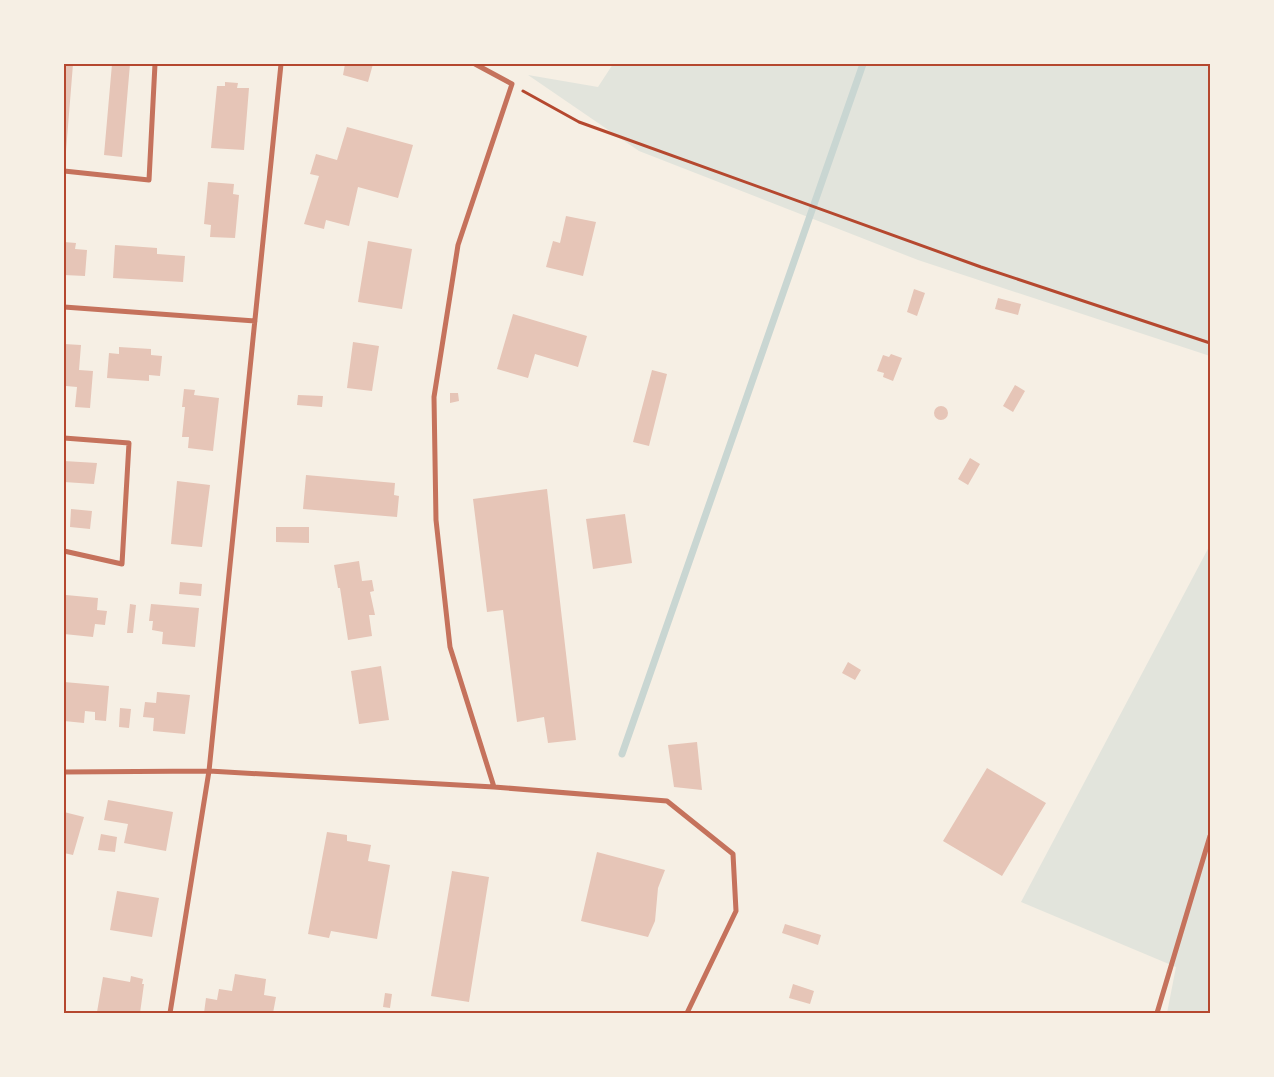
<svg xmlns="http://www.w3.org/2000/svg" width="1274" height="1077" viewBox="0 0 1274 1077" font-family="'Source Sans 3',sans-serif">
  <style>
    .green { fill: #e2e4dc }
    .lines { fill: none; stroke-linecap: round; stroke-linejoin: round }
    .stream { stroke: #c9d6d2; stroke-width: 7 }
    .building { fill: #e6c5b7 }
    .path { stroke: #b5482f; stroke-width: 3 }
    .minor { stroke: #c5725c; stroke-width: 5 }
    .neatline { fill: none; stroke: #b5482f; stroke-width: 2 }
  </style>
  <rect width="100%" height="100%" fill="#f6efe4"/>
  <path class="green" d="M613 64H1210V356L918 260 639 151 528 75 598 87Z
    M1210 545V1013H1167L1176 967 1021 902Z"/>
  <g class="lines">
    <path class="stream" d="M622 754 863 64"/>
  </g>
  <path class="building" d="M64 64H73L66 151H64Z
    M112 64H130L122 157 104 155Z
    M345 64H373L368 82 343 75Z
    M225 82 238 83 237 88H249L244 150 211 148 217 86H225Z
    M347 127 413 145 398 198 358 187 349 226 326 220 324 229 304 224 319 176 310 174 316 154 337 160Z
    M208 182 234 184 233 194 239 195 235 238 210 237 211 225 204 224Z
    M566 216 596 222 583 276 546 267 553 241 560 243Z
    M368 241 412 249 402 309 358 302Z
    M64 242 76 243 75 249 87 250 85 276 64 275Z
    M115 245 157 248V254L185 256 183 282 113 278Z
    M914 289 925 293 917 316 907 312Z
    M998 298 1021 304 1018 315 995 309Z
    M513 314 587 336 578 367 535 354 528 378 497 369Z
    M353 342 379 346 372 391 347 388Z
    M64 344 81 345 79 370 93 371 90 408 75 407 77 387 66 386V376H64Z
    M119 347 151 349V355L162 356 160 376 149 375V381L107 378 109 353 119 354Z
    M891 354 902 358 893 381 883 377 884 373 877 371 883 355 889 357Z
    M652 370 667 374 649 446 633 442Z
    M1015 385 1025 391 1013 412 1003 406Z
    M184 389 195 390 194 395 219 398 213 451 188 448 189 437H182L185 407H182Z
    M450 393H458L459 401 450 403Z
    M298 395 323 396 322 407 297 405Z
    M934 413a7 7 0 1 1 14 0a7 7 0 1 1-14 0Z
    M970 458 980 464 968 485 958 479Z
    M64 461 97 463 94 484 64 482Z
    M306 475 395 483 394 495 399 496 397 517 303 509Z
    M177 481 210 485 202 547 171 544Z
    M547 489 576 740 548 743 544 717 517 722 503 610 487 612 473 499Z
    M71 509 92 511 90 529 70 527Z
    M625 514 632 563 593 569 586 519Z
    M276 527H309V543L276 542Z
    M359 561 362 581 372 580 374 591 370 592 375 615H369L372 636 348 640 340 588H338L334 565Z
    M180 582 202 584 201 596 179 594Z
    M66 595 98 598 97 610 107 611 106 617 105 625 95 624 93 637 64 634Z
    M130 604 136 605 133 633H127Z
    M151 604 199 608 195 647 162 644 163 632 152 630 153 621H149Z
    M848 662 861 670 855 680 842 673Z
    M381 666 389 720 359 724 351 671Z
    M64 682 109 686 106 721 95 720V712L85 711 84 723 64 721Z
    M157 692 190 695 185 734 153 731 154 718 143 717 145 702 156 703Z
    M120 708 131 709 129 728 119 727Z
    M697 742 702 790 674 787 668 745Z
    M987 768 1046 803 1002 876 943 841Z
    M108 800 173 812 166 851 124 843 128 824 104 820Z
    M64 812 84 817 73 855 64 853Z
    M327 832 347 835V841L371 845 368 861 390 865 377 939 331 931 329 938 308 934Z
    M101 834 117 837 115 852 98 850Z
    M597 852 665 870 658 888 655 921 648 937 581 921Z
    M452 871 489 877 469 1002 431 996Z
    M117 891 159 898 152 937 110 930Z
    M785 924 821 935 818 945 782 933Z
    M235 974 266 979 264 995 276 997 273 1013H204L206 998 217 1000 219 989 232 991Z
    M131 976 143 979 142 984H144L140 1013 97 1012 103 977 130 982Z
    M793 984 814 991 810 1004 789 998Z
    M385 993 392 994 390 1008 383 1007Z"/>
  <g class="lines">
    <path class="path" d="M523 91 579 122 981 267 1210 343"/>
    <path class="minor" d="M475 64 512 84 458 245 434 397 436 520 450 647 494 787
      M64 171 149 180 155 64
      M64 307 255 321
      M64 438 129 443 122 564 64 551
      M64 772 209 771 494 787 667 801 733 854 736 911 687 1013
      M170 1013 209 771 281 64
      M1157 1013 1210 836"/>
  </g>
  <rect width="1274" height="1077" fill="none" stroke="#f6efe4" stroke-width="130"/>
  <rect x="65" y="65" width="1144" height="947" class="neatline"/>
</svg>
